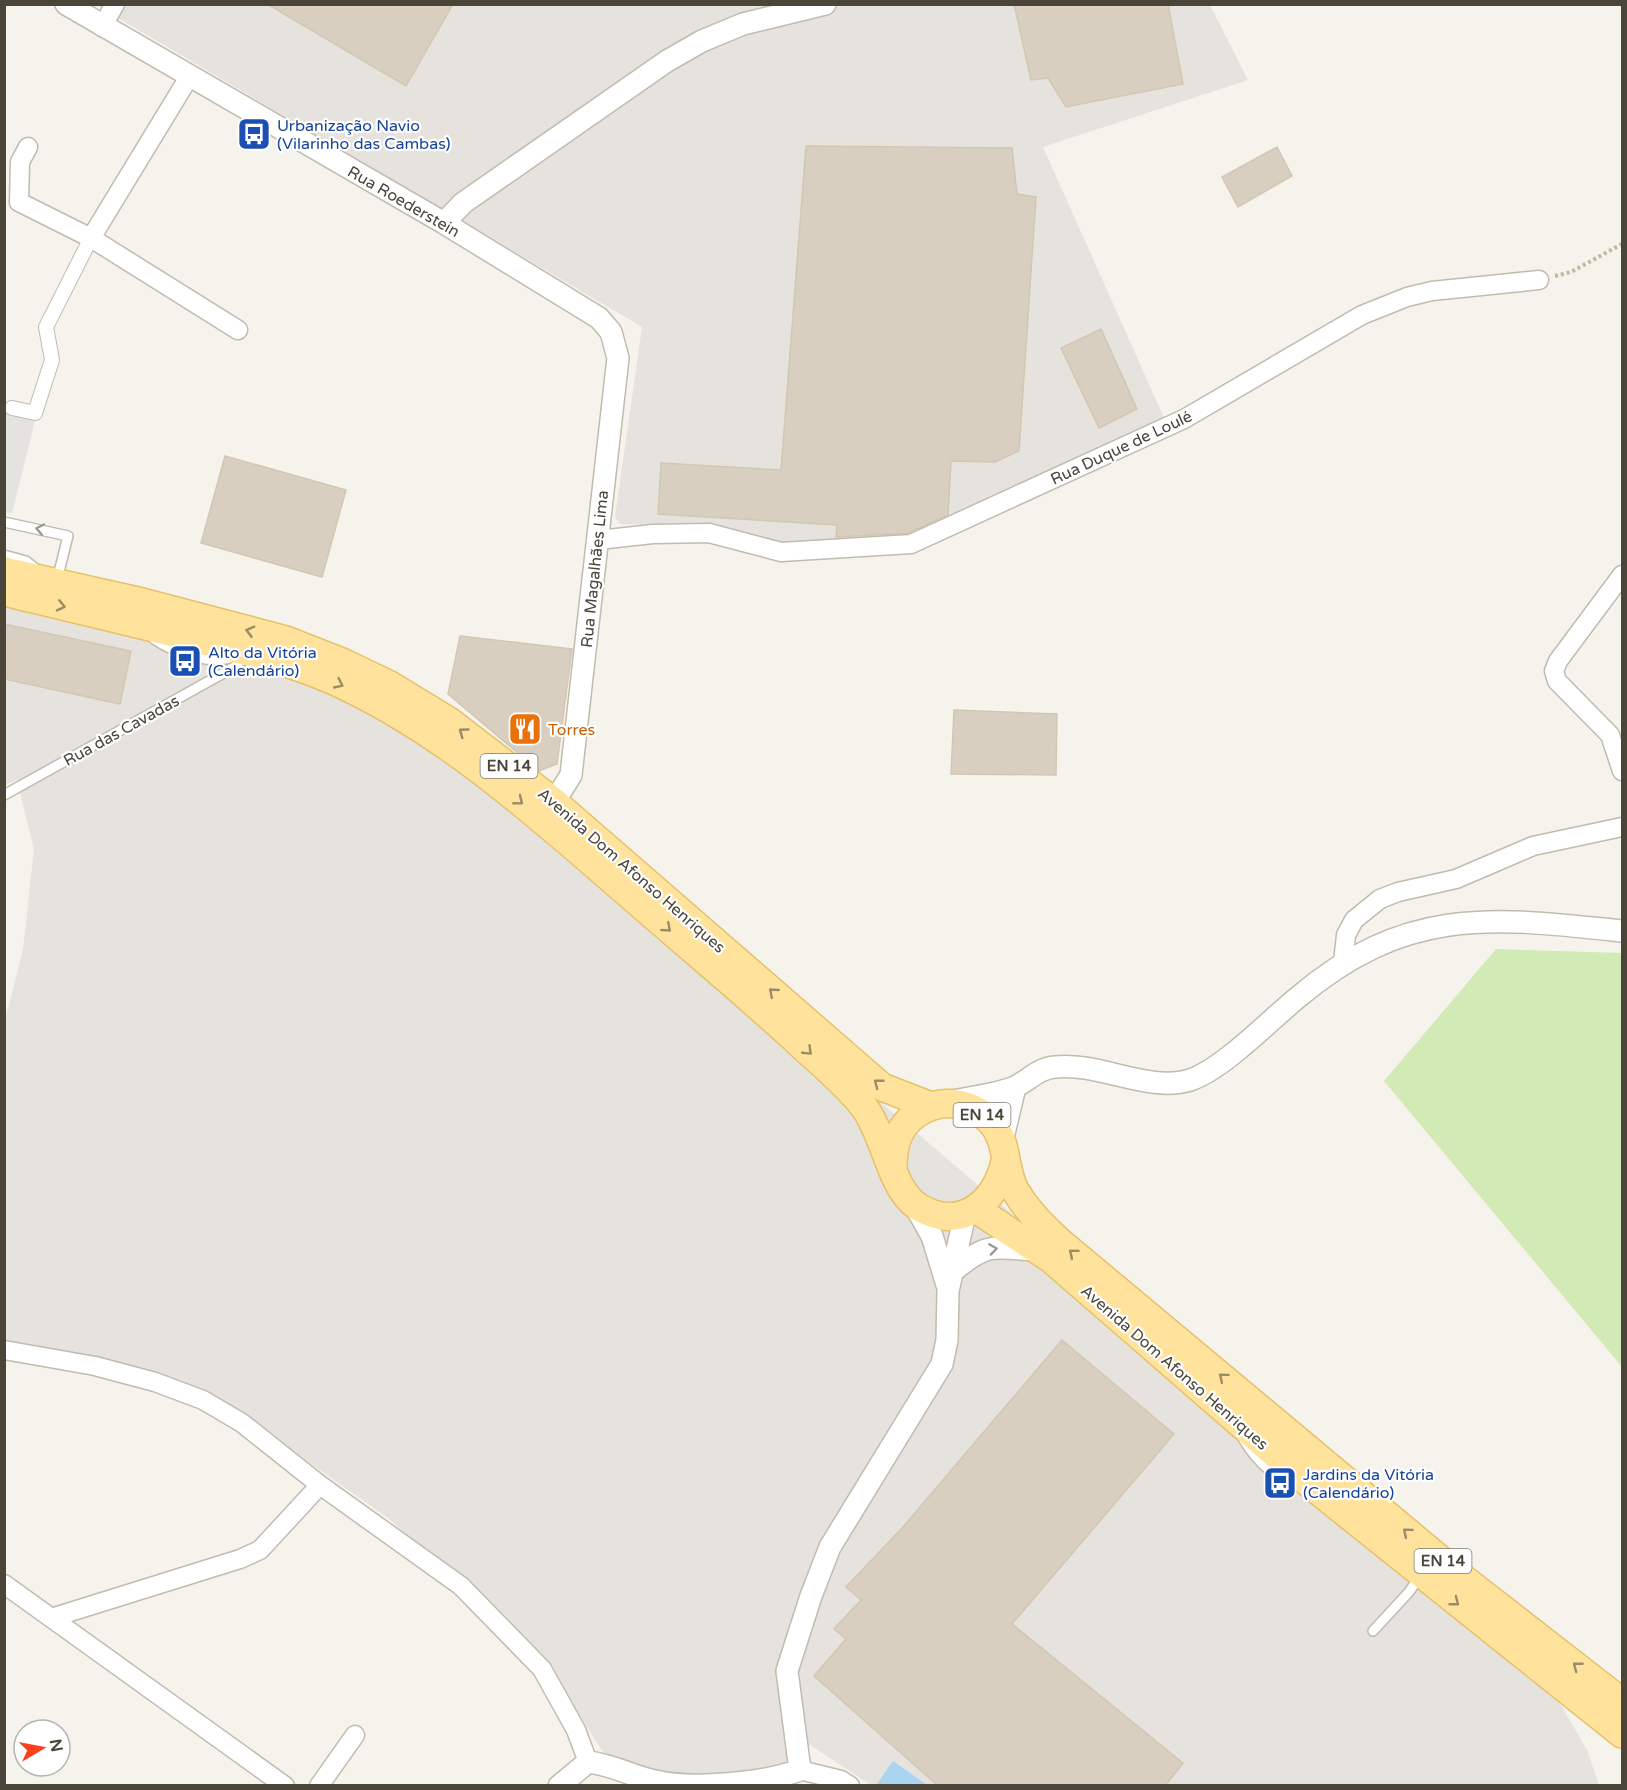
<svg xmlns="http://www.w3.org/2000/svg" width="1627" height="1790" viewBox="0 0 1627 1790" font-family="'Varela Round',sans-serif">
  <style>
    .industrial { fill: #e6e2dd }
    .green { fill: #d2eab5 }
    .parking { fill: #e5e3e0 }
    .water { fill: #a9d4f2 }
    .building { fill: #d8cfc1; stroke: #d3c7b4; stroke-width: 1.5 }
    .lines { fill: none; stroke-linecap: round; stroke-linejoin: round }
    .service-casing { stroke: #c2bbae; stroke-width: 12 }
    .pedestrian-casing { stroke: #c2bbae; stroke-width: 16 }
    .minor-casing { stroke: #c2bbae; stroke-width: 21 }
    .tertiary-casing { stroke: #c2bbae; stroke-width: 24 }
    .primary-casing { stroke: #e6c16a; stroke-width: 30 }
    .path { stroke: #c4b79f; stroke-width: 4; stroke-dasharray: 3 3; stroke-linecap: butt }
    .service { stroke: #fff; stroke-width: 9 }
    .pedestrian { stroke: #fff; stroke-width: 14 }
    .minor { stroke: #fff; stroke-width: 18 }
    .tertiary { stroke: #fff; stroke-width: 21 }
    .primary { stroke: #ffe39c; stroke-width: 27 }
    .oneway { stroke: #9c9892 }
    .oneway2 { stroke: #9c8c66 }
    .labels { text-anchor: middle; stroke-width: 4.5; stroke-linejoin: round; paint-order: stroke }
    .shield { fill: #fff; stroke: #817c74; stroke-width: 1.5 }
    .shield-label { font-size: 15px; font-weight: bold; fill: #4b4439 }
    .transit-label { font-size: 16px; fill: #164399; stroke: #fff; text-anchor: start }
    .street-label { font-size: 16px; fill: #4b4439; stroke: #fff }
    .food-label { font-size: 16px; fill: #c56008; stroke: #fff; text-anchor: start }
  </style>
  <rect width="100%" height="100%" fill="#f6f3ec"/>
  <path class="industrial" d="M96 5H1210L1248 80 1043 147 1165 420 914 537 780 545 681 525 620 524 615 517 642 327Z
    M5 591 298 655 670 923 1171 1349 1555 1695 1587 1750 1599 1785H871L810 1745 778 1769 762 1773 677 1776 638 1766 603 1752 543 1659 477 1596 388 1518 286 1446 215 1400 69 1354 5 1340 4 1024 23 949 34 849 17 780 5 785Z"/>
  <path class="green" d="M1496 949 1622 953V1367L1384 1081Z"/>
  <path class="parking" d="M5 408 36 416 12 513 5 512Z"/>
  <path class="water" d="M893 1761 927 1785 877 1784Z"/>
  <path class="building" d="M267 4H453L406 86Z
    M1014 4H1168L1183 84 1066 107 1048 78 1031 80Z
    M806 146 1012 148 1017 194 1036 197 1019 451 995 462 951 461 948 515 908 533 836 537 837 525 658 514 661 463 781 470Z
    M1277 147 1292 176 1238 207 1222 177Z
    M1101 329 1137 409 1099 428 1061 348Z
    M225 456 346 490 322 577 201 543Z
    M4 624 131 651 120 704 4 679Z
    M460 636 572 649 557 764 539 771 448 694Z
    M954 710 1057 714 1056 775 951 774Z
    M1062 1340 1174 1434 1012 1624 1183 1763 1166 1785H937L814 1676 846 1639 834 1629 861 1600 846 1587 903 1527Z"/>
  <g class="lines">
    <g class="service-casing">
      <path id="service" d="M4 522 68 536 57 580
        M4 555 26 561 37 570
        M154 639C173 652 213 667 234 656
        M4 795 238 665
        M1244 1440C1255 1459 1279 1484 1301 1486
        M1373 1631 1409 1592 1420 1576"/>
    </g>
    <g class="pedestrian-casing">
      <path id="pedestrian" d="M12 408 35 413 52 360 46 327 91 238"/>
    </g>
    <g class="minor-casing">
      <path id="minor" d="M102 27 115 4
        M28 147 20 162 19 202 91 238 238 330
        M91 238 189 77
        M598 540 653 534 709 533 781 552 911 544 1184 419 1362 315 1407 297 1432 291 1539 280
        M1622 575 1558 661 1554 671 1557 681 1610 735 1622 771
        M1343 963 1346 935 1354 920 1380 899 1398 892 1456 879 1533 846 1622 827
        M4 1350 95 1366 155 1382 203 1400 242 1423 320 1485 461 1586 542 1669 576 1730 588 1762
        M4 1584 285 1786
        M51 1618 240 1559 260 1550 320 1485
        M800 1770 841 1780 850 1786
        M319 1786 355 1735"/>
    </g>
    <g class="tertiary-casing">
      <path id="tertiary" d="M66 4 444 223 599 318 611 332 618 358 571 775 554 802
        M444 223 463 203 667 61 702 41 743 24 825 4
        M949 1102C969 1097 996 1095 1015 1087 1029 1080 1039 1068 1055 1067 1099 1062 1149 1093 1190 1080 1223 1069 1269 1021 1297 998 1406 906 1491 917 1622 931
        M1002 1142 1015 1087
        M914 1204 932 1236 947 1285
        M953 1271C989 1241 993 1248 1037 1250
        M559 1786 588 1762C614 1765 631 1776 655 1781 693 1790 764 1783 800 1770L787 1671 811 1596 830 1547 942 1364 947 1340 948 1291 965 1214"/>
    </g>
    <g class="primary-casing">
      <path id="primary" d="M4 571 142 602 286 640 342 662 390 685 449 721 554 802 882 1087 931 1106
        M4 592C70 608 136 623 201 640 246 651 291 662 334 681 444 731 535 813 625 891 684 943 744 992 801 1045 822 1064 847 1085 864 1107 885 1135 891 1189 917 1206 959 1233 996 1204 1005 1161
        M893 1167C893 1142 900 1122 923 1110 953 1094 992 1109 1002 1142 1007 1158 1007 1175 1015 1190 1027 1211 1043 1226 1060 1242L1460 1576 1622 1702
        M976 1209 1051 1259 1312 1486 1622 1734"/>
    </g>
    <path class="path" d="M1555 276 1571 272 1622 244"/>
    <use href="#service" class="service"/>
    <use href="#pedestrian" class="pedestrian"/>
    <use href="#minor" class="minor"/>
    <use href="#tertiary" class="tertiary"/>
    <use href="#primary" class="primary"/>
  </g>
  <defs><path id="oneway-chevron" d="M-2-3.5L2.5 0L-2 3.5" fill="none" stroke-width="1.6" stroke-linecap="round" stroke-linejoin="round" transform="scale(1.5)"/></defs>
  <g class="oneway">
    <use href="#oneway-chevron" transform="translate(40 529) rotate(-168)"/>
    <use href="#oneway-chevron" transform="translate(993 1249) rotate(-8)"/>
  </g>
  <g class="oneway2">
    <use href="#oneway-chevron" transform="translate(61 606) rotate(13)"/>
    <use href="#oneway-chevron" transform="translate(250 631) rotate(-165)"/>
    <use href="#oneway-chevron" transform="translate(339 684) rotate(25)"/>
    <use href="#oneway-chevron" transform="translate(463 732) rotate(-144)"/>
    <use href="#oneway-chevron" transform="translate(519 801) rotate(39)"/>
    <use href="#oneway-chevron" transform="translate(667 928) rotate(41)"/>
    <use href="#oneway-chevron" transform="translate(773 992) rotate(-139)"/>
    <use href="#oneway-chevron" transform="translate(808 1051) rotate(44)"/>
    <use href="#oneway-chevron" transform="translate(878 1083) rotate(-142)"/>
    <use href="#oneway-chevron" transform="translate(1073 1253) rotate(-140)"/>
    <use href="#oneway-chevron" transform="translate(1223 1377) rotate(-140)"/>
    <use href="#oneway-chevron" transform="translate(1407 1532) rotate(-140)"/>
    <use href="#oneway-chevron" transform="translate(1455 1602) rotate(38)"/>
    <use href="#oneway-chevron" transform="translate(1577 1666) rotate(-142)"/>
  </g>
  <defs>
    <g id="bus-square" transform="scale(1.725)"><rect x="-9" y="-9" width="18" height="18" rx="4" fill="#1a4fb4" stroke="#fff"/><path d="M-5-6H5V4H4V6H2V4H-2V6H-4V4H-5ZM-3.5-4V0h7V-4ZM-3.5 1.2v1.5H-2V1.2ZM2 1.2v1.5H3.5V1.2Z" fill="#fff"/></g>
    <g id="restaurant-square" transform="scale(1.725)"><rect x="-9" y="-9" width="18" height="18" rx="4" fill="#e8710a" stroke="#fff"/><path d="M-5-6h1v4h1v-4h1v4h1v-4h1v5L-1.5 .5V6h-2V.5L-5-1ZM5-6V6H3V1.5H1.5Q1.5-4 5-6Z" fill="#fff"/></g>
  </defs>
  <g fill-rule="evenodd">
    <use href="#bus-square" x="254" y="134"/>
    <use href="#bus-square" x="185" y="661"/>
    <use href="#restaurant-square" x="525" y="729"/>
    <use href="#bus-square" x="1280" y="1483"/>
  </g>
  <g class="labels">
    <g class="shield">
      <rect x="480.5" y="754" width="57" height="24" rx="4.5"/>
      <rect x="953.5" y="1103" width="57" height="24" rx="4.5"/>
      <rect x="1414.5" y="1549" width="57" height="24" rx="4.5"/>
    </g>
    <g class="shield-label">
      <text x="509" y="771">EN 14</text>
      <text x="982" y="1120">EN 14</text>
      <text x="1443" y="1566">EN 14</text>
    </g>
    <g class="transit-label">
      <text x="277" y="131">Urbanização Navio<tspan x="277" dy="18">(Vilarinho das Cambas)</tspan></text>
      <text x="208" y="658">Alto da Vitória<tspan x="208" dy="18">(Calendário)</tspan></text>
      <text x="1303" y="1480">Jardins da Vitória<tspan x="1303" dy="18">(Calendário)</tspan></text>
    </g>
    <g class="street-label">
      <text transform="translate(404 201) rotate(30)" y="6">Rua Roederstein</text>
      <text transform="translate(1121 447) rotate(-25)" y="6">Rua Duque de Loulé</text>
      <text transform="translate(594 569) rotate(-84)" y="6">Rua Magalhães Lima</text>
      <text transform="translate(121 730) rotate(-29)" y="6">Rua das Cavadas</text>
      <text transform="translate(632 870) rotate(41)" y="6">Avenida Dom Afonso Henriques</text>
      <text transform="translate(1175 1367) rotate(41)" y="6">Avenida Dom Afonso Henriques</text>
    </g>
    <g class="food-label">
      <text x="548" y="735">Torres</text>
    </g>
  </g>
  <rect width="1627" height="1790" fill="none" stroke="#4b4439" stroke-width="12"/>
  <g transform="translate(42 1748) rotate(80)"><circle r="28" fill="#ffffff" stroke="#b7b4b0" stroke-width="1.5"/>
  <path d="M0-4.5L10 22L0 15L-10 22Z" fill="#fc3f1d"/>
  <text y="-9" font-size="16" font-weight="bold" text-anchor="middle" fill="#4b4439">N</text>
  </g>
</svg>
